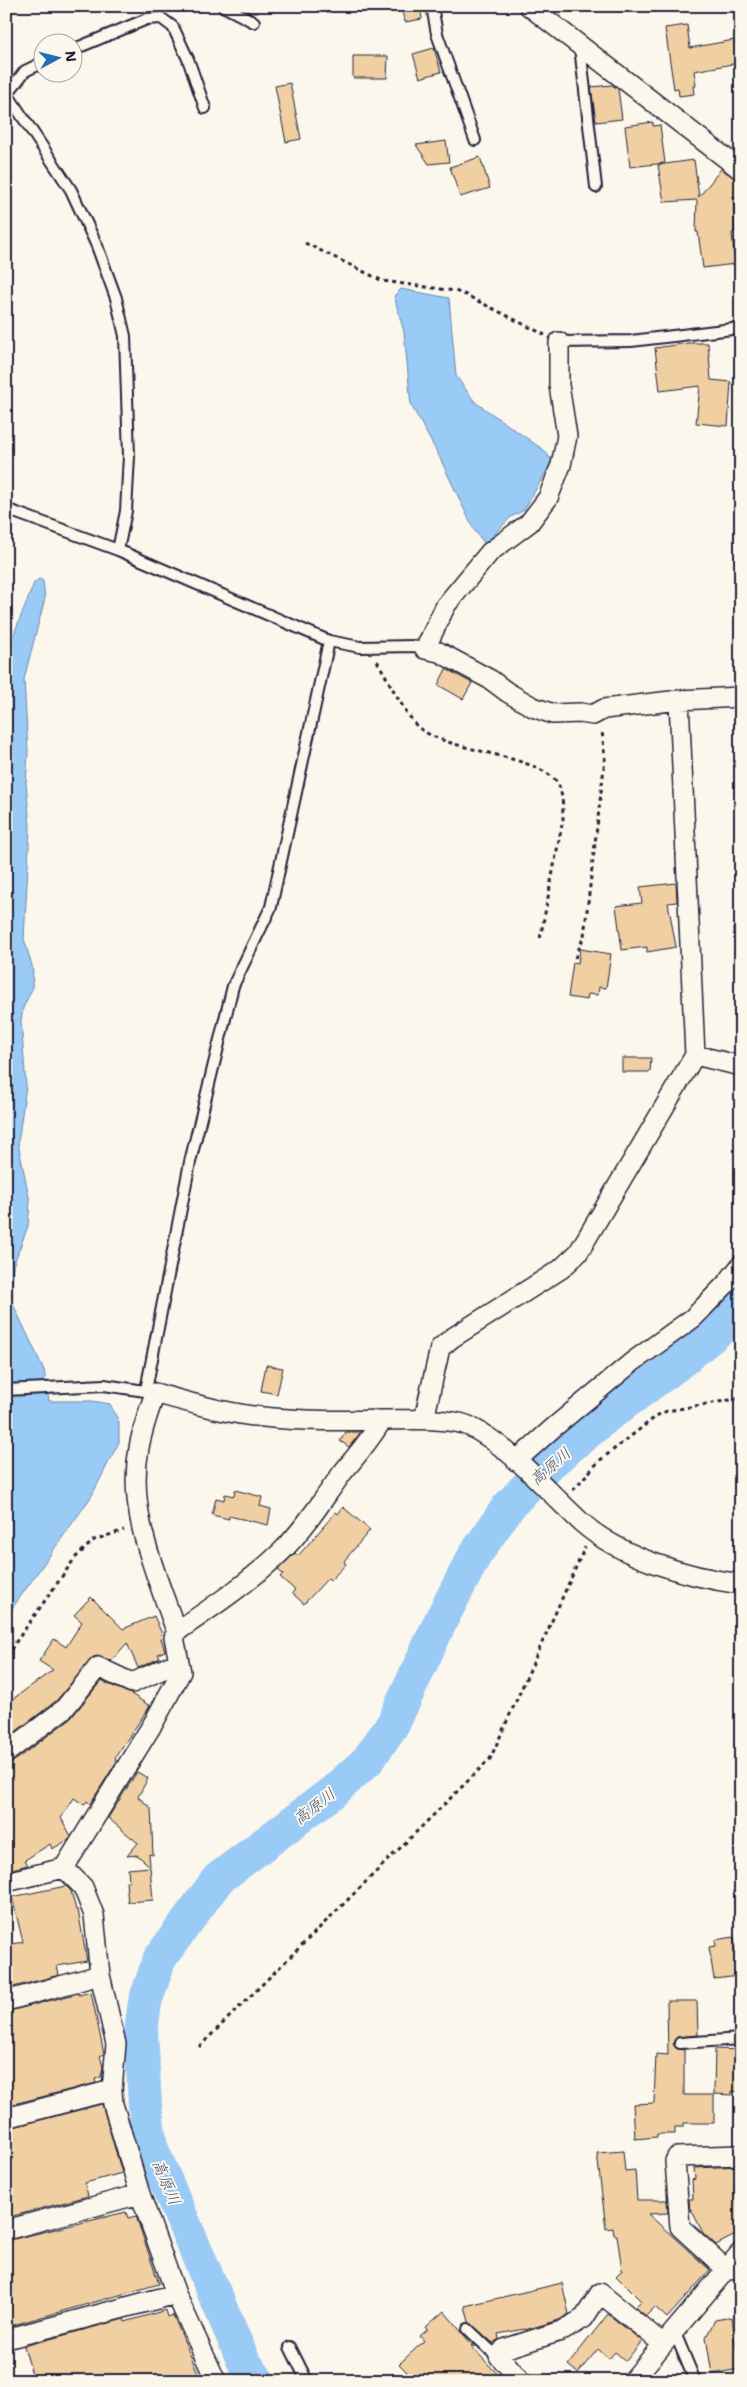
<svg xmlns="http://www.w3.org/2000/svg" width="747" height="2387" viewBox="0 0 747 2387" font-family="'Shantell Sans','Klee One',sans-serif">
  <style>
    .water { fill: #9acaf6; stroke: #6a87ab }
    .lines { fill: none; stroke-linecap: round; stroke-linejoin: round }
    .river { stroke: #9acaf6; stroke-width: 34 }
    .building { fill: #f0d0a2; stroke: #22223b }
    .lane-casing { stroke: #22223b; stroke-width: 14 }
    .street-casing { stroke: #22223b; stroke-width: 22 }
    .path { stroke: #22223b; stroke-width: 3; stroke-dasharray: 4 4; stroke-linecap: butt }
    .lane { stroke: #fbf7ec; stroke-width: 10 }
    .street { stroke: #fbf7ec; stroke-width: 19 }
    .labels { text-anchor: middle; stroke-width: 4; stroke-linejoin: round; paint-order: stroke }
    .water-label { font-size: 16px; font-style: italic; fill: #465473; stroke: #fbf7ec }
  </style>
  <rect width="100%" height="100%" fill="#fbf7ec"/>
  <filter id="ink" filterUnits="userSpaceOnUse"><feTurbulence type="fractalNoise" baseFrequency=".02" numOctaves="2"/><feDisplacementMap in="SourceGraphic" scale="10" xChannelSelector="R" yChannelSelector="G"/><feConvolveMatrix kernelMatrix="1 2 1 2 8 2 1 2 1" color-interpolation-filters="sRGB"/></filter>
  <g filter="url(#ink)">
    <path class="water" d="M401 289 449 298 456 376 475 402 545 451 552 461 524 510 511 517 485 544 474 530 439 456 411 405 404 332 394 296Z
      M39 579 43 581 45 598 24 679 28 752 26 783 30 827 24 939 33 969 32 989 23 1008 21 1021 26 1086 18 1143 30 1202 28 1226 13 1266 12 1302 44 1370 49 1401H92L110 1404 119 1422V1442L91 1497 6 1617V846L12 811 6 791V745L11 732 8 664 12 639 34 583Z"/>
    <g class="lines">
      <path class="river" d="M258 2381 244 2362 151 2147 145 2106 141 2031 145 2002 160 1958 218 1879 334 1791 368 1760 393 1724 442 1618 475 1555 508 1507 545 1467 607 1416 683 1360 720 1329 741 1307"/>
    </g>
    <path class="building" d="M400 6H420L422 19 405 22Z
      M687 25 690 48 734 40 738 63 694 71 696 86H693L694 94 679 96 678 88 674 89 665 28Z
      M434 48 441 72 420 78 413 54Z
      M353 56H388L387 78H353Z
      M290 83 301 139 286 142 275 86Z
      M612 85 618 89 622 119 596 122 591 87Z
      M653 122V126L660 125 665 163 630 167 625 126Z
      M446 141 449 162 429 164 416 145Z
      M480 157 490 188 460 197 450 167Z
      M694 160 699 197 721 169 741 182V202L733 196 735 232 732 233 735 264 703 268 698 232H696L697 200 664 202 658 165Z
      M688 343H708L711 380 731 382 728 426 696 423 700 386 660 391 655 348Z
      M446 669 472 683 463 699 438 685Z
      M676 883 677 902 668 903 676 947 647 952V947L622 950 616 906 642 903 640 887Z
      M580 949 611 954 606 988 599 987 598 995 588 994 587 1000 568 997 573 962 578 963Z
      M622 1058H651L650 1072H622Z
      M266 1365 283 1368 277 1394 261 1391Z
      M346 1432H361L349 1447 340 1441Z
      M235 1490 262 1497 260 1506 271 1509 268 1525 229 1516V1519L212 1515 216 1498 224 1500 225 1494 234 1496Z
      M343 1507 370 1530 344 1561 346 1564 330 1581 328 1578 304 1604 292 1593 295 1590 280 1577 283 1574 278 1570 295 1553 298 1556 336 1512 338 1514Z
      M91 1597 123 1629 154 1616 162 1634 160 1635 165 1651 158 1654 160 1658 138 1668 127 1643 111 1661 98 1656 93 1657 56 1701 6 1739V1704L53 1670 39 1661 54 1639 66 1647 82 1622 74 1615Z
      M101 1681 131 1694 150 1706 116 1756 115 1760 117 1761 90 1804 87 1801 84 1805 74 1798 61 1818 71 1836 68 1840 52 1849 50 1844 25 1860 28 1865 8 1870 6 1866V1764L13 1762 71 1718Z
      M137 1772 148 1778 138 1797 151 1808 153 1855 149 1854 150 1866 137 1855 127 1856 138 1843 108 1818Z
      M150 1867 153 1900 128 1902 126 1882 129 1881 128 1869Z
      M66 1886 71 1891 76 1910H78L87 1961 57 1966 59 1975 6 1989V1945L23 1942 12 1897Z
      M734 1937 739 1976 714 1979 709 1947 716 1946 715 1940Z
      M91 1992 104 2054 100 2056 103 2067 101 2077 95 2079 96 2083 6 2106V2012L79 1993V1995Z
      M667 2001H697L698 2035 677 2037 673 2044 677 2049 684 2050V2095H714V2123H684V2127H675V2134H657V2137L635 2139 633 2104 654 2103 656 2054 668 2055Z
      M715 2049 741 2050V2092L732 2091V2095L714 2094Z
      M102 2104 122 2173 85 2183 88 2196 6 2218V2129Z
      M623 2151 625 2171 635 2170 637 2200H667L668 2213 648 2214 710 2270 667 2318 655 2307 646 2316 635 2307 641 2301 616 2276 622 2270 617 2235H614L613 2228 606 2229 597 2153Z
      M741 2166V2232L716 2245 703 2233 691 2209 690 2212 689 2199H693L692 2180 695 2179 694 2168Z
      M126 2212 128 2218 136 2216 159 2284 6 2327V2241Z
      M562 2283 569 2314 559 2320 525 2330V2329L498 2334 499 2339 493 2343 469 2322 465 2306Z
      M166 2310 168 2317 173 2315 198 2373 192 2376 194 2381H72L71 2376 53 2381H34L24 2346 124 2319 125 2322Z
      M444 2311 473 2346V2343L476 2346 472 2347 504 2381H416L399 2364 424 2341 420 2336 428 2329 426 2327Z
      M608 2314 642 2341 626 2361 615 2352 609 2359 598 2349 578 2373 568 2365Z
      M732 2317 739 2369 712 2374 706 2337 715 2320Z"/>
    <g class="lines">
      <g class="lane-casing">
        <path id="lane" d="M223 6 254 22
          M432 6 437 34 475 140
          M580 47 596 187
          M72 50 147 19 161 18 173 27 188 59 205 108
          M6 92 71 190 97 246 116 298 125 336 129 456 126 511 118 550
          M8 93 25 71 42 63
          M559 342 631 341 741 328
          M6 509 118 550 329 641 271 907 233 986 190 1162 146 1390
          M329 641 360 647 414 646 425 649
          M6 1390 104 1385 152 1392
          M680 2043 741 2039
          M468 2329 490 2350 499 2356
          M675 2333 695 2381
          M290 2347 307 2381"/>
      </g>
      <g class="street-casing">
        <path id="street" d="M529 6 741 170
          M559 342V385L567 436 561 465 548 498 529 523 490 552 446 605 425 649 439 652 491 680 507 692 533 707 553 714 580 713 593 715 604 709 679 700 741 697
          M695 1055 741 1066
          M424 1419 440 1348 452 1338 561 1269 578 1253 695 1055 679 700
          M382 1420C370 1440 358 1454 343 1472 323 1499 306 1527 282 1551 251 1581 214 1606 179 1630L174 1625C154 1568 127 1510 139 1448 142 1429 149 1411 155 1393 194 1404 232 1415 273 1418 309 1421 346 1421 382 1420 405 1420 449 1417 469 1426 511 1447 546 1490 581 1522 621 1558 688 1577 741 1584
          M516 1461 553 1428 631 1363 693 1318 727 1283 741 1265
          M179 1630 174 1637 179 1662
          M6 1753 64 1709 98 1667 132 1683 179 1662 181 1672 154 1722 64 1868 83 1887 94 1915 100 1975 116 2044 112 2090 113 2104 140 2194 176 2294 216 2381
          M6 1882 64 1868
          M6 2001 100 1975
          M6 2118 112 2090
          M741 2155 677 2157 675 2161 680 2227 727 2270 741 2269
          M6 2230 140 2194
          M6 2339 176 2294
          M521 2381 499 2356 504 2349 564 2330 584 2318 600 2293 663 2344
          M632 2381 741 2252"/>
      </g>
      <path class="path" d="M305 243 383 281 455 291 466 295 545 335
        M377 661C388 679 403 711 417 726 445 753 545 754 559 786 563 796 563 809 563 819L540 939
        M575 958 584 936 605 759 602 731
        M573 1490 599 1461 658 1415 667 1411 741 1398
        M6 1656 75 1558 94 1540 124 1530
        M199 2047 490 1759 585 1547"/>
      <use href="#lane" class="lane"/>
      <use href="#street" class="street"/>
    </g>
  </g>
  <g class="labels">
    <g class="water-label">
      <text transform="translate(550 1466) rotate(-41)" y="6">高原川</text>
      <text transform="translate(314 1806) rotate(-38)" y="6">高原川</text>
      <text transform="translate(167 2182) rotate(67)" y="6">高原川</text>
    </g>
  </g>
  <rect width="747" height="2387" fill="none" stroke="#fbf7ec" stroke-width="25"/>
  <rect x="12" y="12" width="722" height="2362" fill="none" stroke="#22223b" stroke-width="2" filter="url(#ink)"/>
  <g transform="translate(58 58) rotate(83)"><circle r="24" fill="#fbf7ec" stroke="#a4a2a5"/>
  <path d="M0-4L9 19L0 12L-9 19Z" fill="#1f6fb2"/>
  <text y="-8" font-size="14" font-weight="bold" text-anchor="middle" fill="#22223b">N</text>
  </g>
</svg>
